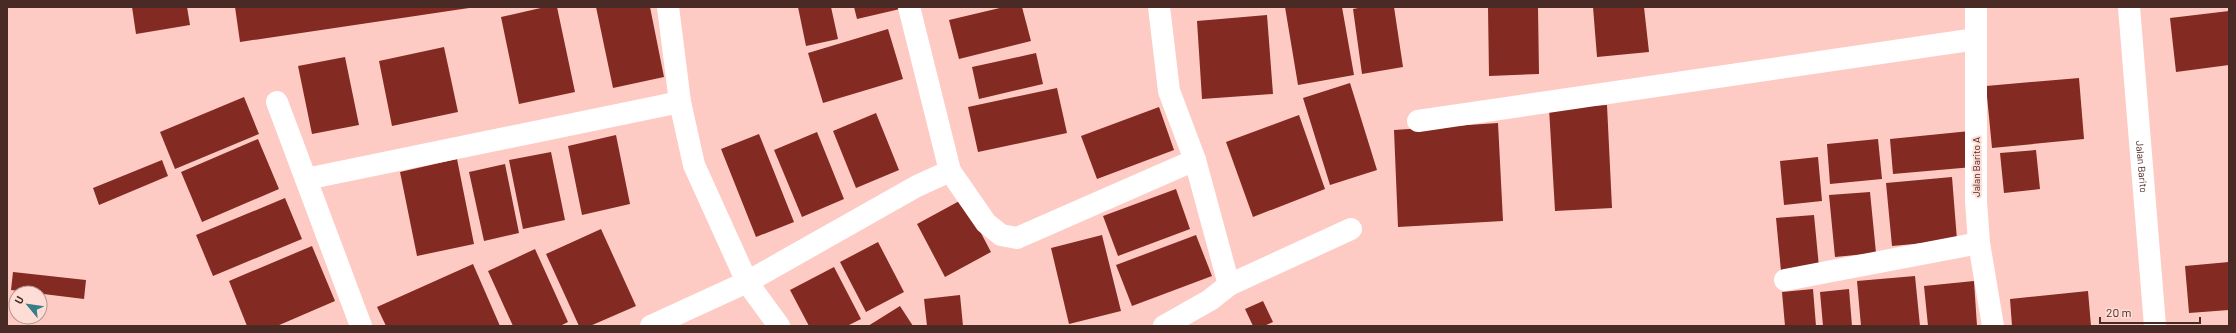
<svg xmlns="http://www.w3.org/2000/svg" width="2236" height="333" viewBox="0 0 2236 333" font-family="Barlow,sans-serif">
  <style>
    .building { fill: #832a22 }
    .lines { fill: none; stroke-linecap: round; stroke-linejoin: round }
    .street { stroke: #fff; stroke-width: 22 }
    .labels { text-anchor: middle; stroke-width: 4; stroke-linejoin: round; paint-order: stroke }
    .street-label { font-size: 10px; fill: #4a2a25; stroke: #ffddd7 }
  </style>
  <rect width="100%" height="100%" fill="#fdcbc3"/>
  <path class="building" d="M132 7H187L190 25 136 34Z
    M235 7H469V8L240 42Z
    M545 7H557L575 92 519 104 501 17Z
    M596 7H650L664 77 613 88Z
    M798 7H831L838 39 806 46Z
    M854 7H900V9L857 19Z
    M1004 7H1022L1031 41 959 59 949 20Z
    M1285 7H1342L1354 75 1298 85Z
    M1363 7H1394L1403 67 1362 74 1353 9Z
    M1488 7H1538L1539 74 1489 76Z
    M1593 7H1644L1649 52 1597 57Z
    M2229 11V65L2176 72 2170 18Z
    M1267 15 1273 94 1202 99 1197 21Z
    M888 29 903 79 823 103 808 53Z
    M444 47 458 112 392 126 379 61Z
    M1036 53 1043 84 979 99 972 67Z
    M345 57 359 125 312 134 298 66Z
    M2079 78 2084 139 1992 148 1986 86Z
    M1350 83 1377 170 1330 185 1303 98Z
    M1057 88 1067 133 978 152 968 107Z
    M244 97 259 134 175 169 160 132Z
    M1607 105 1612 208 1555 211 1549 108Z
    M1159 107 1174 150 1097 179 1081 136Z
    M876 113 899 170 856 188 833 131Z
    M1299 115 1325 189 1253 217 1226 142Z
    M1498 123 1503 221 1398 227 1394 130Z
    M1970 131 1973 167 1893 174 1890 139Z
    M817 132 844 199 802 217 774 150Z
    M759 134 794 222 756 237 721 149Z
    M616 135 630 204 582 215 568 146Z
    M258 139 279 189 202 222 181 172Z
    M1878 139 1882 179 1830 184 1827 144Z
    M2036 150 2040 189 2004 193 2000 153Z
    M551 152 565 220 523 229 509 160Z
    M1818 157 1822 201 1784 205 1780 161Z
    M457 159 474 244 417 256 400 172Z
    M162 160 168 176 99 205 93 188Z
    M505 164 519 233 484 241 469 172Z
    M1952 177 1957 240 1892 246 1886 183Z
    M1176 189 1190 229 1118 256 1103 216Z
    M1870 192 1876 253 1835 257 1829 195Z
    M285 198 302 239 213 276 196 235Z
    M963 199 991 252 945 277 917 224Z
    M1814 215 1819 267 1781 271 1776 218Z
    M601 229 636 306 590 326H579L546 254Z
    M1102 235 1121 311 1069 324 1051 248Z
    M1196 235 1212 276 1132 306 1116 265Z
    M878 242 904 292 866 312 840 262Z
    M312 246 335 301 277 326H247L229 281Z
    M535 249 568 322 560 326H513L488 271Z
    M2229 262V310L2189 313 2185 266Z
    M473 264 500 326H386L377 307Z
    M834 267 861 319 847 326H809L790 290Z
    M13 272 86 280 84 299 11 290Z
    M1915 276 1920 326H1861L1857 281Z
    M1974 281 1977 326H1928L1924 286Z
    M1813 289 1816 326H1785L1782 292Z
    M1849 289 1852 326H1823L1820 292Z
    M2088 291 2091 326H2012L2010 299Z
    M960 295 963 326H927L924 299Z
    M1263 301 1273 322 1264 326H1253L1245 309Z
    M900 306 913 326H868Z"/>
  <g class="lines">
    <g class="street">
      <path d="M668 7 680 102 694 165 747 282 779 326"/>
      <path d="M1159 7 1169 91 1195 160 1229 285 1210 300 1164 326"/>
      <path d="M1976 7V201L1979 243 1993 326"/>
      <path id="s1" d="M2129 7 2155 326"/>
      <path d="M277 102 361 326"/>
      <path d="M1418 121 1976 39"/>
      <path d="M950 171 986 223 1001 235 1017 238 1195 160"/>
      <path d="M306 179 680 102"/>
      <path d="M1785 280 1979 243"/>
      <path d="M1229 285 1351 229"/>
      <path d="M651 326 747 282 917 186 950 171 909 7"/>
    </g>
  </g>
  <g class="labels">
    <g class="street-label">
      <text dy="4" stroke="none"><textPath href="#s1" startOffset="160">Jalan Barito</textPath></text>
      <text transform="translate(1976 167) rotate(-90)" y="4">Jalan Barito A</text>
    </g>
  </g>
  <rect width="2236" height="333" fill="none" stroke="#4a2a25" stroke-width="16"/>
  <g transform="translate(28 305) rotate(299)"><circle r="19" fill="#ffddd7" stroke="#b79590"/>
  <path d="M0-3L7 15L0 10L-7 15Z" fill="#387e89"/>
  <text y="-6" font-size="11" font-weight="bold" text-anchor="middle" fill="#4a2a25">U</text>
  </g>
  <path d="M2100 317v6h100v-6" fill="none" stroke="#4a2a25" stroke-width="2"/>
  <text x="2106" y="317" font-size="12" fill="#4a2a25" stroke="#ffddd7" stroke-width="3" paint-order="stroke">20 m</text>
</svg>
